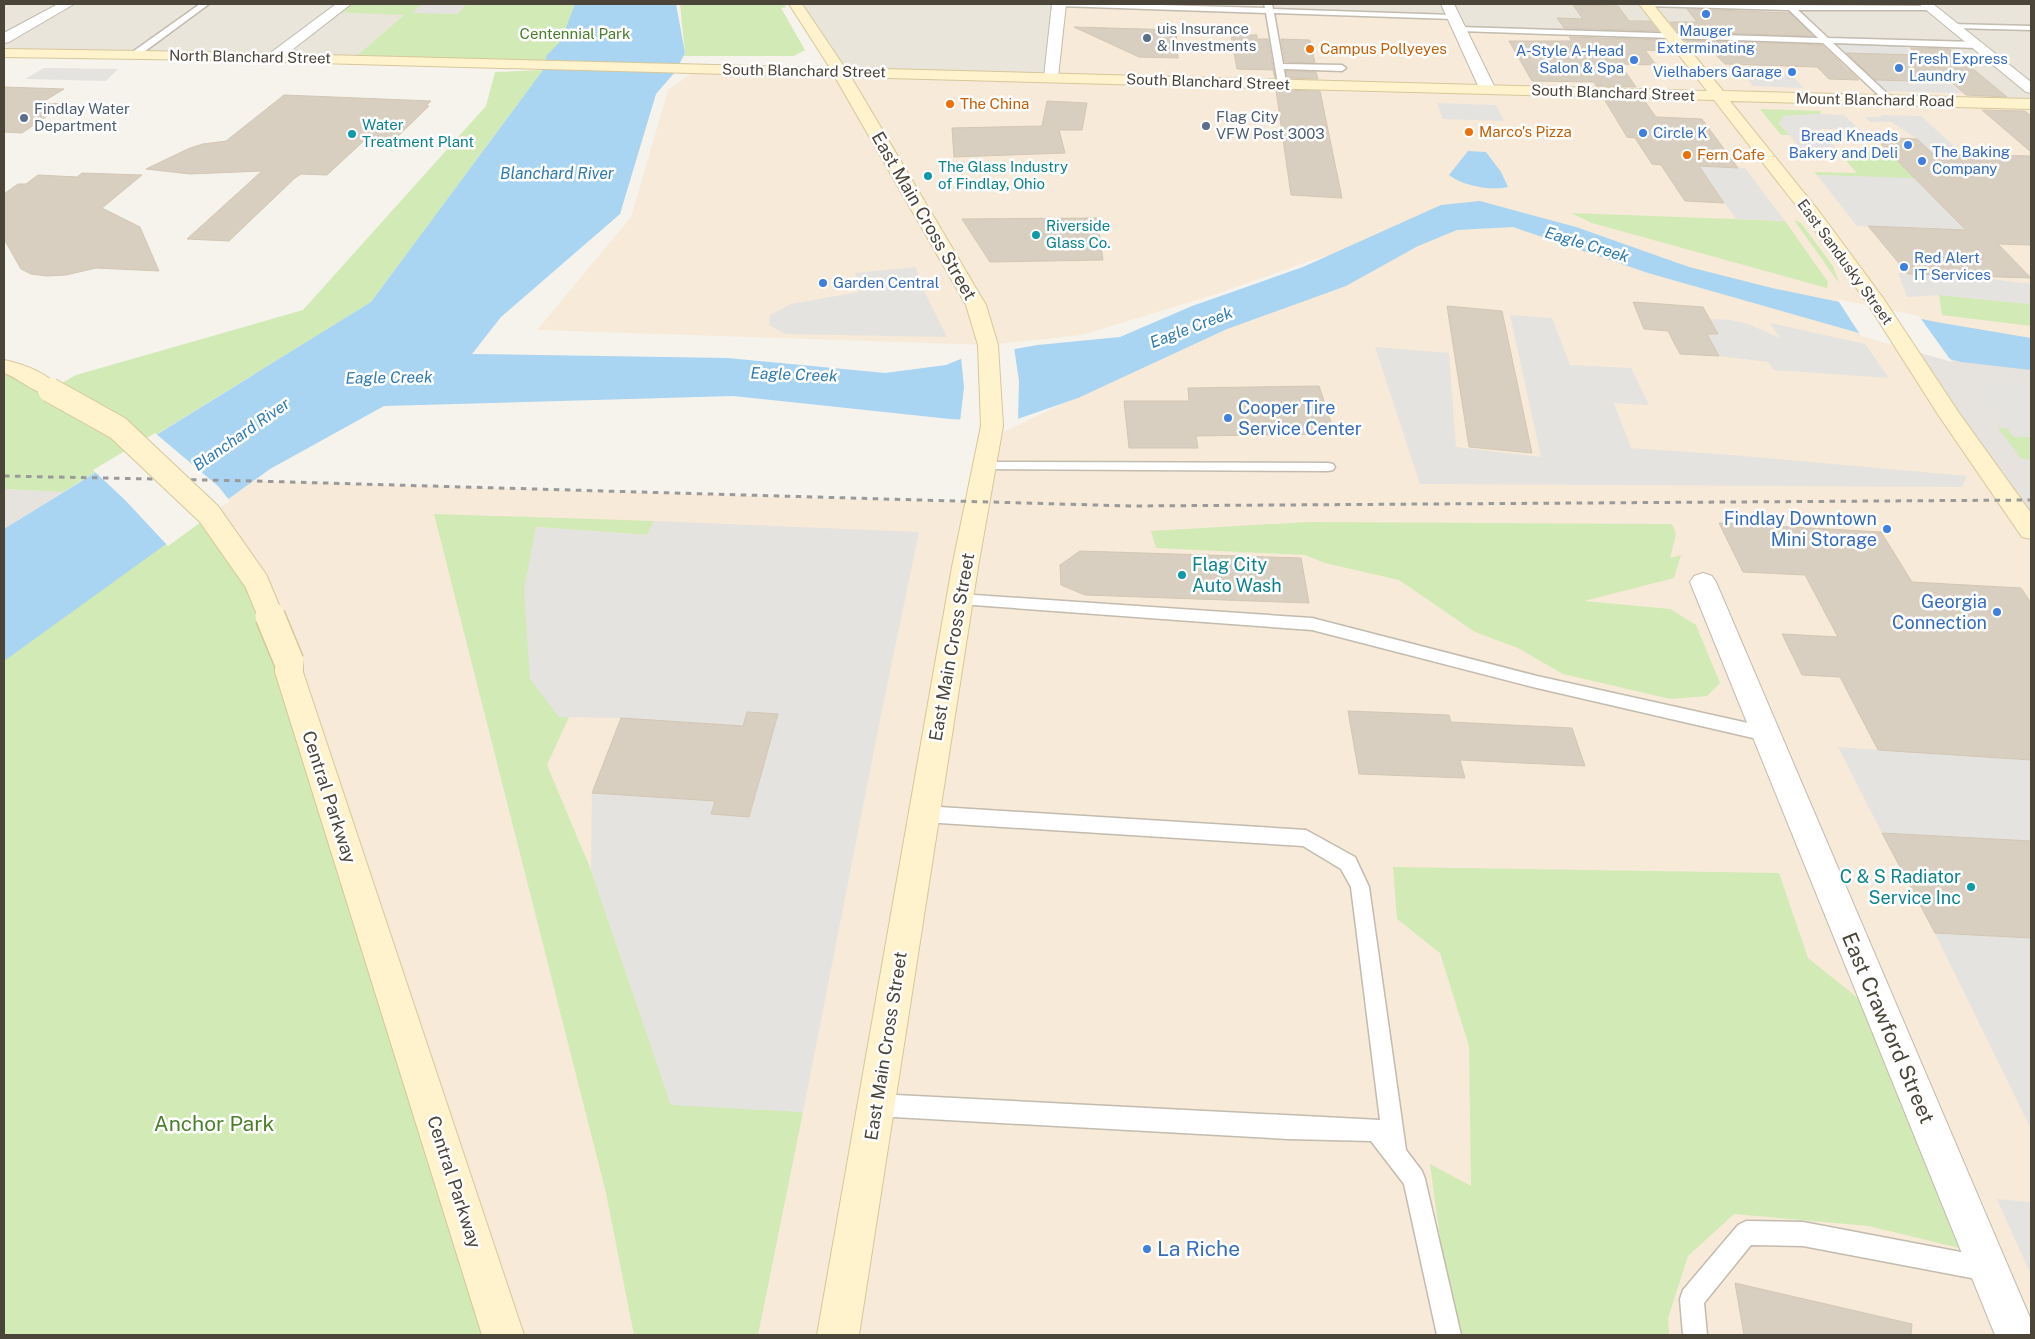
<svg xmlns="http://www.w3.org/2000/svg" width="2035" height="1339" viewBox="0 0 2035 1339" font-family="'Public Sans',sans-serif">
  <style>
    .residential { fill: #eae5da }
    .commercial { fill: #f7ead8 }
    .industrial { fill: #e6e2dd }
    .green { fill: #d2eab5 }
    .parking { fill: #e5e3e0 }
    .water { fill: #a9d4f2 }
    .pier { fill: #f6f3ec }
    .building { fill: #d8cfc1; stroke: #d3c7b4 }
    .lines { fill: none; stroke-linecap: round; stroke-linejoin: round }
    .service-casing { stroke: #c2bbae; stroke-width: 3 }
    .minor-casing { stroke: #c2bbae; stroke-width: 2 }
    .tertiary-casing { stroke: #c2bbae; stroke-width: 2 }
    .secondary-casing { stroke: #d6c79b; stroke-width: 2 }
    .service { fill: #fff; fill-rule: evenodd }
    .minor { fill: #fff; fill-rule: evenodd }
    .tertiary { fill: #fff; fill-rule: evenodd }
    .secondary { fill: #fff3cd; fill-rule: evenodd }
    .rail { stroke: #9a9a9a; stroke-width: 3; stroke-dasharray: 5.5 5.5; stroke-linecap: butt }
    .secondary-bridge-far1-casing { stroke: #d6c79b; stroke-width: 26; stroke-linecap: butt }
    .secondary-bridge-casing { stroke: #d6c79b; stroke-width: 32; stroke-linecap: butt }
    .secondary-bridge-far1 { stroke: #fff3cd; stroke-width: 24 }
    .secondary-bridge { stroke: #fff3cd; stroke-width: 29 }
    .shop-dot { fill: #3f7fe0; stroke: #fff; stroke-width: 2 }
    .service-dot { fill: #5c6f8a; stroke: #fff; stroke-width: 2 }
    .food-dot { fill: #e8710a; stroke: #fff; stroke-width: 2 }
    .culture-dot { fill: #0f9aa8; stroke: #fff; stroke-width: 2 }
    .labels { text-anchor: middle; stroke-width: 5; stroke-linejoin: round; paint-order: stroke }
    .far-service-label { font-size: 15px; fill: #4e5e75; stroke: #fff; text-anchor: start }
    .far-shop-label { font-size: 15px; fill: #366cbe; stroke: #fff; text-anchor: start }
    .far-park-label { font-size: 15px; fill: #4a7f2a; stroke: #fff }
    .far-food-label { font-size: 15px; fill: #c56008; stroke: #fff; text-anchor: start }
    .far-street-label { font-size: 15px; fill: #4b4439; stroke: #fff }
    .far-culture-label { font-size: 15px; fill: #0d838f; stroke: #fff; text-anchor: start }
    .far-water-label { font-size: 16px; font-style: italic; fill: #2e7ab2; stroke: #fff }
    .street-label { font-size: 18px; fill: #4b4439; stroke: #fff }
    .shop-label { font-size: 18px; fill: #366cbe; stroke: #fff; text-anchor: end }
    .culture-label { font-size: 18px; fill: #0d838f; stroke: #fff; text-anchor: start }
    .near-street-label { font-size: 21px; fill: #4b4439; stroke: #fff }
    .near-park-label { font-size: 21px; fill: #4a7f2a; stroke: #fff }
    .near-shop-label { font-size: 21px; fill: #366cbe; stroke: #fff; text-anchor: start }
  </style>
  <rect width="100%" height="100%" fill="#f6f3ec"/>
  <path class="residential" d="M4 4H344L334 11 405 14 353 59 4 53Z
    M796 4H2031V104L1977 102 1753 39 1767 54 1615 51 1051 77 840 72Z"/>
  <path class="commercial" d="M1059 4 1453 17 1459 29 1602 33 1615 51 1766 53 1753 39 1904 43 1977 102 2031 104V351L1994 477 2031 531V1335H4V661L254 481 977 503 989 439 1422 232 1316 259 1213 295 1082 335 988 345 537 330 631 217 668 90 699 68 1051 77Z"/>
  <path class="industrial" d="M1887 320 2031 351V531L1994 477Z
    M4 489 63 492 4 529Z"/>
  <path class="green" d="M344 4H622L591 66 353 59 404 15 334 12Z
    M680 4H784L786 7 781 8 805 50 794 56H683L685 53Z
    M543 70 371 302 63 492 4 489V366L24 373 50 390 76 375 303 310 486 106 495 72Z
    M1760 109 1821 111 1820 114 1784 116 1779 123 1789 135H1781Z
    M1846 150 1899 152 1926 179 1817 175 1814 172 1857 173 1841 155H1850Z
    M1571 213 1785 221 1828 282 1827 288 1592 223Z
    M1794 220 1801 223 1833 266 1839 283Z
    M1939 295 2031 304V326L1942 315Z
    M1998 428H2007L2014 437H2031V460L2021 458Z
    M209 514 289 672 503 1335H4V599Z
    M434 514 654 521 647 535 536 527 559 717H569L547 765 591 870 671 1104 803 1112 758 1335H634L606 1193Z
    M1308 522 1672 524 1676 534 1670 558 1681 555 1674 578 1584 601 1670 609 1696 625 1720 683 1707 696 1671 699 1563 674 1518 648 1475 632 1399 580 1325 563 1305 555 1156 548 1151 531Z
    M1393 867 1779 873 1808 958 1859 999 1963 1249 1869 1226 1734 1214 1688 1256 1668 1318 1669 1335H1453L1430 1164 1471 1186 1469 1046 1440 953 1397 919Z"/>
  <path class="parking" d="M422 4H467L457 14 412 13Z
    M1837 44 1905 46 1915 55 1867 54 1895 81 1949 82 1962 93 1886 91Z
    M1729 66 1764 67 1771 74 1792 75 1804 88 1753 86 1742 73 1734 72Z
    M44 68 118 69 106 81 25 79Z
    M1437 103 1496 105 1504 121 1443 119Z
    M1820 114 1844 115 1859 129H1819L1838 150 1801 149 1779 123 1784 116Z
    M1880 115 1921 116 1978 168 1937 166 1930 152 1917 139 1891 122H1870L1865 117H1882Z
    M1699 166 1745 168 1785 221 1736 219Z
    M1817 175 1914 178 1918 182 2010 202 2031 221V228H2020L2013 232 1857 226Z
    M916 267 920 283 947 337 785 334 769 325 770 315 791 304 859 292 855 273Z
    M1898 273 1974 277 2031 284V304L1939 295 1907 297Z
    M1510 315 1552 318 1570 365 1631 368 1649 405 1614 403 1631 448 1732 455 1967 476 1962 487 1420 484 1375 347 1449 353 1456 447 1541 457Z
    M1710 319 1731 320 1748 324 1780 338 1770 323 1865 344 1889 378 1774 370 1768 362 1719 356 1707 334H1717Z
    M1970 381 2031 385V437H2014Z
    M654 521 919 532 880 720 803 1112 671 1105 591 870 592 793 715 801 711 814 749 817 778 714 747 712 743 726 621 718 559 717 530 679 524 589 536 527 647 535Z
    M1838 747 2031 760V842L1882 833Z
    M1935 933 2031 938V1129Z
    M1997 1199 2031 1202V1275Z"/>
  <path class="water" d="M575 4H676L685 53 675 72 656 94 620 214 501 317 472 354 728 358 885 373 946 365 963 358 1038 345 1120 337 1192 306 1303 267 1441 205 1480 201 1576 227 1689 267 1772 288 1936 322 2031 338V370L1961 362 1648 273 1513 227 1457 230 1418 246 1346 286 1227 329 1078 398 1009 422 950 419 733 396 384 406 270 469 4 661V529L371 302 543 70 547 55 561 41Z
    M1468 151 1486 152 1501 172 1508 187C1491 191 1463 186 1449 175Z"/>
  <path class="pier" d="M1837 299 1919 316 1952 362 1861 336Z
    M1014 347 1019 381 1018 421 1009 424 960 422 964 387 961 357Z
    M155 433 218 486 230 501 168 546 125 500 93 470Z"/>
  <path class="building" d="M1573 5 1618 6 1629 21H1650L1658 31 1564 28 1557 18 1583 19Z
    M1687 9 1790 13 1813 36 1678 32 1670 22H1697Z
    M1074 27 1176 30 1178 58 1139 57Z
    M1231 35H1257V39H1268L1275 78 1273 70 1237 69Z
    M1569 37 1664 40 1673 51 1645 50 1656 65 1620 64 1636 87 1596 86 1594 82 1532 81 1509 41H1572Z
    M1281 39 1310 40 1315 63 1285 62Z
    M1685 40 1822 45 1859 80 1829 79 1817 67 1725 64 1713 52 1693 51Z
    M1910 48 1949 49 2007 97 1966 95 1951 82 1875 80 1846 53 1919 55Z
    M1286 71 1316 72 1318 79 1287 78Z
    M4 87 64 89 41 103 65 104 22 133 4 132Z
    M1276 90 1320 91 1342 198 1291 195Z
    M284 95 431 101 426 106H429L395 139 367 138 327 175 301 174 295 178 229 241 187 239 262 171 190 174 146 169 190 148 203 144 226 141Z
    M1604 99 1644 100 1656 117 1702 119 1738 168 1699 166 1724 203 1685 201 1661 165 1652 164 1635 138 1627 137Z
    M1047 101 1087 103 1082 130H1059L1065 153 954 157 952 128 1042 126Z
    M1982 110 2025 111 2031 116V152Z
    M1874 137 1917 139 1933 154 2031 156V245L1998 244 2031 278 1908 274 1868 226 1966 230Z
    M82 173 142 175 102 208 140 227 159 271 96 268 66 275 46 276 31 274 21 269 4 239V194L18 184H26L38 175 77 177Z
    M1097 218 1103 260 990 262 962 219Z
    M1633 302 1703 307 1718 334H1707L1719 356 1680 354 1668 331 1644 329Z
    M1447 306 1502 311 1532 453 1469 447Z
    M1319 386 1335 434 1196 436 1198 448H1129L1124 401H1189L1188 388Z
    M1719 523 1881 532 1912 582 2021 588 2031 603V760L1878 750 1840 677 1802 675 1782 634 1838 637 1805 575 1743 572Z
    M1080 551 1301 558 1309 603 1085 595 1061 585 1060 565Z
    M1348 711 1449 715 1451 722 1572 728 1585 766 1460 760 1465 778 1359 774Z
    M747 712 778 714 749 817 711 814 715 801 592 793 621 718 743 726Z
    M1882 833 2031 841V938L1935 933Z
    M1735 1283 1912 1324 1911 1335H1744Z"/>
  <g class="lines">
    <g class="service-casing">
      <path id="service" d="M200 4H209L137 57H131V53Z
        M1055 4H1123L1265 8 1264 4H1272L1273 9 1453 15 1457 17 1453 19 1274 13 1283 64 1342 65 1346 68 1342 71 1284 69 1286 84 1282 87 1278 84 1266 13 1059 6Z
        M1642 4 1931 6H1934V10H1798L1828 38 1976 42 1980 45 1976 48 1833 43 1892 98V102H1886L1823 43 1459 31 1455 29 1459 27 1818 38 1789 10 1646 6Z
        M1950 24 2031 26V30L1953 28 1949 26Z
        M984 462 1328 463 1333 464 1335 467 1333 470 1328 471 979 469 977 466 979 463Z
        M960 594 1312 618 1537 676 1766 727 1772 729 1775 734 1772 739 1766 741 1537 688 1312 630 960 604 955 603 952 599 955 595Z
        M924 806 1306 830 1355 857 1369 887 1406 1150 1422 1171 1425 1179 1461 1335H1437L1404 1184 1371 1141 1288 1139 876 1116 868 1113 865 1105 868 1097 876 1094 1380 1120 1351 887 1341 869 1303 846 924 822 918 819 915 814 918 809Z
        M1746 1221 1803 1222 1987 1257 1995 1261 1999 1269 1995 1277 1987 1281 1803 1246 1751 1245 1704 1303 1707 1335H1683L1680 1299 1683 1290 1738 1225Z"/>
    </g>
    <g class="minor-casing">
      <path id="minor" d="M58 4H74L9 42 4 43V33Z
        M1052 4H1066L1058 77 1056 80H1046L1044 77Z
        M1441 4H1454L1496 90 1493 93H1483L1480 90Z
        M1919 4H1933L2031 82V93L2026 92Z
        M1703 573 1712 576 1716 582 2031 1320V1335H1995L1690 582 1694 576Z"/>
    </g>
    <g class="tertiary-casing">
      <path id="tertiary" d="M336 4H351L279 60H269L267 57 269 54Z"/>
    </g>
    <g class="secondary-casing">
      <path id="secondary" d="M789 4H802L845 68 1707 91 1639 4H1653L1723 91 2031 99V109L1730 101 1821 214 1883 298 1959 413 2031 513V539L2022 537 1939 416 1867 303 1809 222 1714 100 851 77 986 305 998 345 1003 426 978 567 859 1335H817L952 567 981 426 978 345 966 305 835 77 209 60 4 57V49L209 52 830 68Z
        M4 360C23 364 49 373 61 390L58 395C40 399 21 379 4 373Z
        M289 652 299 655 303 662V672L524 1335H482L275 672V662L279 655Z"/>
    </g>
    <use href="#service" class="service"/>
    <use href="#minor" class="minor"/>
    <use href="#tertiary" class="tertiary"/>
    <use href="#secondary" class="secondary"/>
    <path class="rail" d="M4 476 254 481 1130 506 2031 500"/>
    <g class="secondary-bridge-far1-casing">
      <path id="secondary-bridge-far1" d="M50 390 118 428 209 514 256 581 271 617"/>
    </g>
    <g class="secondary-bridge-casing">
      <path id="secondary-bridge" d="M270 616 289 662"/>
    </g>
    <use href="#secondary-bridge-far1" class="secondary-bridge-far1"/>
    <use href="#secondary-bridge" class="secondary-bridge"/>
  </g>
  <g class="shop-dot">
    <circle cx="1706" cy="14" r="5"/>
    <circle cx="1634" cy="60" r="5"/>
    <circle cx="1899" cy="68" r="5"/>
    <circle cx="1792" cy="72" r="5"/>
    <circle cx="1643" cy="133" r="5"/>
    <circle cx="1908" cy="145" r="5"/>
    <circle cx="1922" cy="161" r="5"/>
    <circle cx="1904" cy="267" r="5"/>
    <circle cx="823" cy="283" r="5"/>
    <circle cx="1228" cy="418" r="5"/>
    <circle cx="1887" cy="529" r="5"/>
    <circle cx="1997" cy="612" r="5"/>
    <circle cx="1147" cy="1249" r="5"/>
  </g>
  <g class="service-dot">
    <circle cx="1147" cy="38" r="5"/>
    <circle cx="24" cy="118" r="5"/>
    <circle cx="1206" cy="126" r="5"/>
  </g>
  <g class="food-dot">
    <circle cx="1310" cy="49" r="5"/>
    <circle cx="950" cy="104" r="5"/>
    <circle cx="1469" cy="132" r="5"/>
    <circle cx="1687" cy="155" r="5"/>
  </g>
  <g class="culture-dot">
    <circle cx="352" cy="134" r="5"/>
    <circle cx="928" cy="176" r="5"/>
    <circle cx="1036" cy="235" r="5"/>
    <circle cx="1182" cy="575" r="5"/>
    <circle cx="1971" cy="887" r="5"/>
  </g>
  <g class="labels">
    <g class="far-service-label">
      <text x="1157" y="34">uis Insurance<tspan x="1157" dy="17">&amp; Investments</tspan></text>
      <text x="34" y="114">Findlay Water<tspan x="34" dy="17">Department</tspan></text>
      <text x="1216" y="122">Flag City<tspan x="1216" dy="17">VFW Post 3003</tspan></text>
    </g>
    <g class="far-shop-label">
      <text x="1706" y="36" text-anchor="middle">Mauger<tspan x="1706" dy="17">Exterminating</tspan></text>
      <text x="1624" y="56" text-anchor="end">A-Style A-Head<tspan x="1624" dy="17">Salon &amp; Spa</tspan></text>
      <text x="1909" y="64">Fresh Express<tspan x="1909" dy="17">Laundry</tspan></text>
      <text x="1782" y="77" text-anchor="end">Vielhabers Garage</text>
      <text x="1653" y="138">Circle K</text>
      <text x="1898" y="141" text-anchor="end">Bread Kneads<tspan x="1898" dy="17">Bakery and Deli</tspan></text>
      <text x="1932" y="157">The Baking<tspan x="1932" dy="17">Company</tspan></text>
      <text x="1914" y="263">Red Alert<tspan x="1914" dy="17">IT Services</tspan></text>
      <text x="833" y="288">Garden Central</text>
    </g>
    <g class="far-park-label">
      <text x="575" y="39">Centennial Park</text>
    </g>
    <g class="far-food-label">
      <text x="1320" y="54">Campus Pollyeyes</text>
      <text x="960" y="109">The China</text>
      <text x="1479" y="137">Marco's Pizza</text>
      <text x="1697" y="160">Fern Cafe</text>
    </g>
    <g class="far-street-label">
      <text transform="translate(250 57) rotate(1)" y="5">North Blanchard Street</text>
      <text transform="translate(804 71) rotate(1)" y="5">South Blanchard Street</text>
      <text transform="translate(1208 82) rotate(2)" y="5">South Blanchard Street</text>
      <text transform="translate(1613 93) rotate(2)" y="5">South Blanchard Street</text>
      <text transform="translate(1875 100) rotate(1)" y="5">Mount Blanchard Road</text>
      <text transform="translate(1845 262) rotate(54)" y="5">East Sandusky Street</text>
    </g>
    <g class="far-culture-label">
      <text x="362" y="130">Water<tspan x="362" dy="17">Treatment Plant</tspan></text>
      <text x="938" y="172">The Glass Industry<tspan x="938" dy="17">of Findlay, Ohio</tspan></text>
      <text x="1046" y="231">Riverside<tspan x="1046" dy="17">Glass Co.</tspan></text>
    </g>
    <g class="far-water-label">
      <text x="557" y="179">Blanchard River</text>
      <text transform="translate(1587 244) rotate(17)" y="6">Eagle Creek</text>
      <text transform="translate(1191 327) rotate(-21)" y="6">Eagle Creek</text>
      <text transform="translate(794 374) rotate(2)" y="6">Eagle Creek</text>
      <text transform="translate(389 377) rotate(-1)" y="6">Eagle Creek</text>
      <text transform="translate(241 434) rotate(-35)" y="6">Blanchard River</text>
    </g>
    <g class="street-label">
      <text transform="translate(924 216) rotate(60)" y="6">East Main Cross Street</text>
      <text transform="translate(952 647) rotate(-80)" y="6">East Main Cross Street</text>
      <text transform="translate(329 797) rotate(72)" y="6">Central Parkway</text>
      <text transform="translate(886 1046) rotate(-81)" y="6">East Main Cross Street</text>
      <text transform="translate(454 1182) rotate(72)" y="6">Central Parkway</text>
    </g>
    <g class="shop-label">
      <text x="1238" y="414" text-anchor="start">Cooper Tire<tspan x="1238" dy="21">Service Center</tspan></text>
      <text x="1877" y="525">Findlay Downtown<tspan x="1877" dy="21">Mini Storage</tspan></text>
      <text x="1987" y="608">Georgia<tspan x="1987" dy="21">Connection</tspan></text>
    </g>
    <g class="culture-label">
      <text x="1192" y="571">Flag City<tspan x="1192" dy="21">Auto Wash</tspan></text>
      <text x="1961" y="883" text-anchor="end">C &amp; S Radiator<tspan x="1961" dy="21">Service Inc</tspan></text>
    </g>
    <g class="near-street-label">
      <text transform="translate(1888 1028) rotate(67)" y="7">East Crawford Street</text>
    </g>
    <g class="near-park-label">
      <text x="214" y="1131">Anchor Park</text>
    </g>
    <g class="near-shop-label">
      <text x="1157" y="1256">La Riche</text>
    </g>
  </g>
  <rect width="2035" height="1339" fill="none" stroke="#4b4439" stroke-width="10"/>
</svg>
